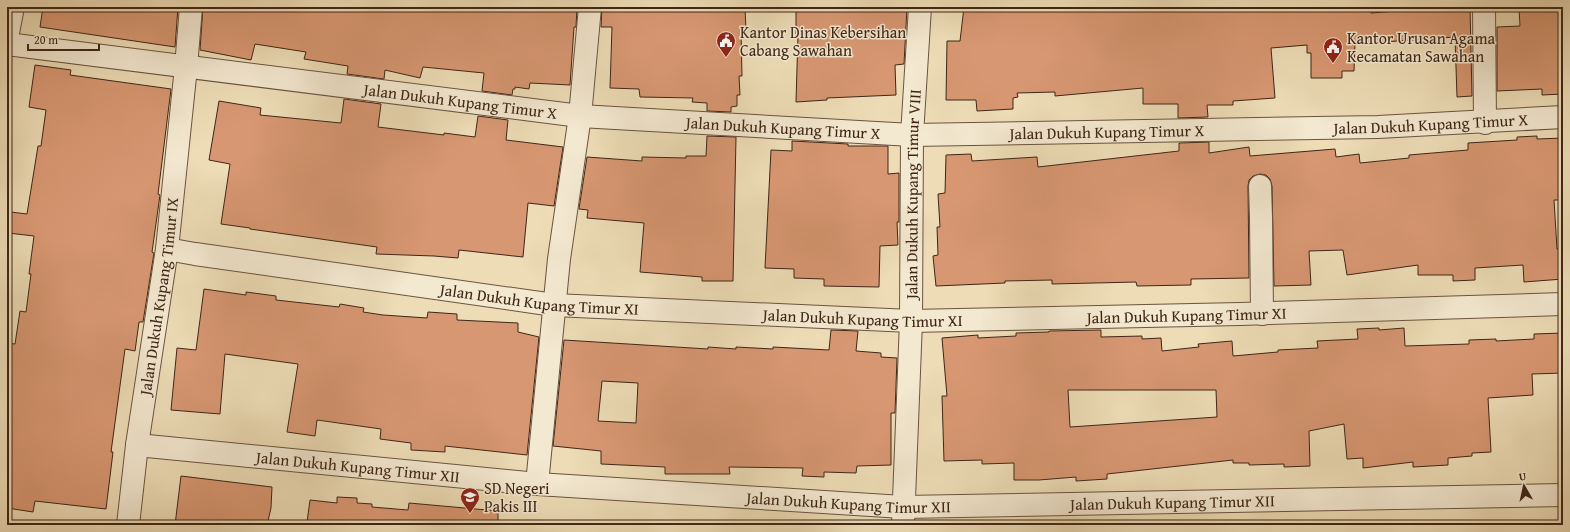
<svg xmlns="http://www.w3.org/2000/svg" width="1570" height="532" viewBox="0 0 1570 532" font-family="'Gentium Book Plus',serif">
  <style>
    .building { fill: #d79772; stroke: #3f2617; fill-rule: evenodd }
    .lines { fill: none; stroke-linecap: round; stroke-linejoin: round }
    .minor-casing { stroke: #6a543f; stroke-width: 24 }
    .minor { stroke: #f3e8d0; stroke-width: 22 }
    .labels { text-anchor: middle; stroke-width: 3; stroke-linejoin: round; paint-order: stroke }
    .poi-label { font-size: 16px; fill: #3f2617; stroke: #f3e8d0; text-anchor: start }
    .street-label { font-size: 16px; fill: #3f2617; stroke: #f3e8d0 }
  </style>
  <rect width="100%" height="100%" fill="#eddcb6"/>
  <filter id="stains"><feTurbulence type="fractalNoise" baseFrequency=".005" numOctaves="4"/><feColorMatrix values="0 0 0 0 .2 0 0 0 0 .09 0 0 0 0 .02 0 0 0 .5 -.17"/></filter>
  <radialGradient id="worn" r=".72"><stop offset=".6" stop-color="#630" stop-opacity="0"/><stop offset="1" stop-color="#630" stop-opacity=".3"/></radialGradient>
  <path class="building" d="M43 7H178L175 47 40 27Z
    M203 7H577L576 27H574L570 85 530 83 529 89 515 87V89H513L512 95 482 91 484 73 423 67 420 78 385 70 384 79 347 74 348 66 304 59 306 52 255 44 251 60 200 50Z
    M602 7H667V9L745 7 746 31H741L742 76H739L740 95H737V106L731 107V112L707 111V103L692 102 693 98 640 97 639 89 610 88 612 27H601Z
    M796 7H907L904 64 895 65 896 95 827 98V100L796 102 798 34H796Z
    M964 7H1371V13L1448 7H1470L1472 96 1457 97 1455 37 1355 44 1354 71H1342V78H1311V53H1307V45L1271 48 1275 98 1233 101V105H1207L1208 117 1178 118V104H1143V88L1055 96V92L1017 93 1018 97 1013 98V109L977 111 976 100H946L947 41H960Z
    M1519 7H1563V94L1542 95V89L1497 91V27L1520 26Z
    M35 65 71 70 70 75 171 89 158 194 160 195 152 252 154 253 143 322H139L135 351 125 349 111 452H113L106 509 35 501 33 512 7 508V464L10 441H7V343L15 344 20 311 26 312 31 274H29L34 236 8 233 11 212 27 214 38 146H41L46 110 29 107Z
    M344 99 381 104 378 127 444 135V133L475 137 478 116 508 120 506 140 563 147 554 206 528 203 523 257 459 250 458 258 434 256 376 254 377 247 250 229V228L221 224 230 164 209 160 219 101 261 108 260 115 341 123Z
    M707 136 736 137 733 281H702V277L640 272 644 223 587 218 588 210 579 209 587 157 642 161V157L686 158V156H706Z
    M1537 136V139L1563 138V200H1554L1557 249H1563V279L1524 282 1523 265 1475 268V280L1453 281V275H1418V265L1347 275 1343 250 1309 251 1311 285 1274 286 1272 186 1270 179 1266 175 1260 174 1253 176 1249 180 1248 186 1249 278 1191 279V285L1137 286 1136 282 1052 284V280L1005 281V283L936 286 933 256 938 255 937 227H940L938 194 945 193 946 155 971 154 972 161 1037 157 1038 167 1179 151V143L1209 142V153L1249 147 1250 156 1335 149 1336 157 1359 154 1360 163 1409 158V155L1468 150V143L1517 140V137Z
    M792 141 848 144V146H888V174L899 173V222H897L898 245 880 246 879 287 824 286V279L794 278V269L765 268 771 150 792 151Z
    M204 289 246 295V292L276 296V300L339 307 340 304 364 308 363 312 383 315 427 318 428 312 457 314V320L518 323V332L539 337 527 455 445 446V452L411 450V443L380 439 381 429 317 420 315 436 287 432 298 364 225 354 220 414 171 410 177 348 196 350Z
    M1379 328V330L1404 328 1405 346 1469 344V340L1496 339V341L1534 339V334L1563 333V373L1532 374 1533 395 1488 398 1491 452 1472 453V456L1448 458V465L1413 467V462L1363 468V458L1347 459 1344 424 1309 431 1310 466 1284 467V464L1249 465V463H1233V460L1107 474V479L1076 481V477L1039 480H1014V463L982 464V460L944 461 942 396H947L942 338 978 335V338L1016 336V333L1049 332V331L1101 330V337L1142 336V339L1161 338 1162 351 1199 347 1198 344 1232 341 1233 356 1278 352V350L1318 348 1317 341 1358 339 1357 329ZM1068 390H1216L1217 417 1070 427Z
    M831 330 858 331 856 351 881 353V357L897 358 895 413H891V465L857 466 856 473 824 472V477L802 476 803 468 729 467 730 474H665V467L601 464V451L553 446 564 340 708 349V347L736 349V347L773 349V347L829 350ZM602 381 638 383 636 423 598 421Z
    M181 476 272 487 271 508 267 525H175Z
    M337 497 357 498V503L372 504V507L408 510 409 503 498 511V525H330L307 522 310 500 337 503Z"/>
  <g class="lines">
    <g class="minor-casing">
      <g id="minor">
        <path d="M1484 7 1485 123"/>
        <path d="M7 38 13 7"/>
        <path id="s1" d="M7 44 580 116 912 135 1378 127 1563 117"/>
        <path d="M1260 186 1261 217 1262 314"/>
        <path id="s2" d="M167 249 195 254 554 305 911 321 1240 314 1563 304"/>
        <path id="s3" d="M137 445 537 484 903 507 1563 495"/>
        <path d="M537 484 559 259 580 116 590 7"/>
        <path id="s4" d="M128 525 137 445 167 249 186 67 191 7"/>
        <path id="s5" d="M903 525 911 321 912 135 920 7"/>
      </g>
    </g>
    <use href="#minor" class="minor"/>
  </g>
  <defs>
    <g id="civic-pin" transform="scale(1)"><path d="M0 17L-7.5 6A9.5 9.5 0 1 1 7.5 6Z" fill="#8f2418" stroke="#f3e8d0"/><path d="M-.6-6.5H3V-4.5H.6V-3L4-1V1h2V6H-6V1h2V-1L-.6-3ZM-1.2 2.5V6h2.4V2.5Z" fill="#fff"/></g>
    <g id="school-pin" transform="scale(1)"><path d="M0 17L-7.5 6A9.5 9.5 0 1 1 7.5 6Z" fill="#8f2418" stroke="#f3e8d0"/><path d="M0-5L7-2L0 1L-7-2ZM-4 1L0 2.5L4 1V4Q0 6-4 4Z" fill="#fff"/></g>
  </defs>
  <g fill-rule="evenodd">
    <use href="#civic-pin" x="726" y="41"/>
    <use href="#civic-pin" x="1333" y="47"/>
    <use href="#school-pin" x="470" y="497"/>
  </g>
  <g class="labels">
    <g class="poi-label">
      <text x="740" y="38">Kantor Dinas Kebersihan<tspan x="740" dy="18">Cabang Sawahan</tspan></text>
      <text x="1347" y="44">Kantor Urusan Agama<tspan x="1347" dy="18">Kecamatan Sawahan</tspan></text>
      <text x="484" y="494">SD Negeri<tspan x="484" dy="18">Pakis III</tspan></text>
    </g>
    <g class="street-label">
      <text dy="6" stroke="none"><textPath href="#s1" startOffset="457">Jalan Dukuh Kupang Timur X</textPath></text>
      <text dy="6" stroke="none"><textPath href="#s1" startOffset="1429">Jalan Dukuh Kupang Timur X</textPath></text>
      <text dy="6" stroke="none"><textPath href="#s1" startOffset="781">Jalan Dukuh Kupang Timur X</textPath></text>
      <text dy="6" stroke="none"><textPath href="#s1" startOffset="1105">Jalan Dukuh Kupang Timur X</textPath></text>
      <text dy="6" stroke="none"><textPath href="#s5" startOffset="331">Jalan Dukuh Kupang Timur VIII</textPath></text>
      <text dy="6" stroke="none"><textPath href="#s4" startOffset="231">Jalan Dukuh Kupang Timur IX</textPath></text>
      <text dy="6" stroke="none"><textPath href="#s2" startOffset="376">Jalan Dukuh Kupang Timur XI</textPath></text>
      <text dy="6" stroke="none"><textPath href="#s2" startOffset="1024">Jalan Dukuh Kupang Timur XI</textPath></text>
      <text dy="6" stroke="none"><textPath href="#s2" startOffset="700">Jalan Dukuh Kupang Timur XI</textPath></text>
      <text dy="6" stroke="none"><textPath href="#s3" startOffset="222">Jalan Dukuh Kupang Timur XII</textPath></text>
      <text dy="6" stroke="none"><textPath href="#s3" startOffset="714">Jalan Dukuh Kupang Timur XII</textPath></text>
      <text dy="6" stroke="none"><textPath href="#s3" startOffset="1038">Jalan Dukuh Kupang Timur XII</textPath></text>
    </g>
  </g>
  <rect width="1570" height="532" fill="none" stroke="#eddcb6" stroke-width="24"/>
  <rect x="8" y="8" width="1554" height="516" fill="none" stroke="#3f2617" stroke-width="2"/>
  <rect x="12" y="12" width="1546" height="508" fill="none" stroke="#3f2617"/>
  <g transform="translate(1524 486) rotate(351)" stroke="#f3e8d0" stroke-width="3" paint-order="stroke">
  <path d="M0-3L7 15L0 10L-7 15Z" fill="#3f2617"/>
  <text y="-6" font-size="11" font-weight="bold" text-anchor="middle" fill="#3f2617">U</text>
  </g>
  <path d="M28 44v6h71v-6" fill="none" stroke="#3f2617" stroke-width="2"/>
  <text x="34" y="44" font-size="12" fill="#3f2617" stroke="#f3e8d0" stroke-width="3" paint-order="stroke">20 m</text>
  <rect width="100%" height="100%" filter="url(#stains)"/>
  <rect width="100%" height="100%" fill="url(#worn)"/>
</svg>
